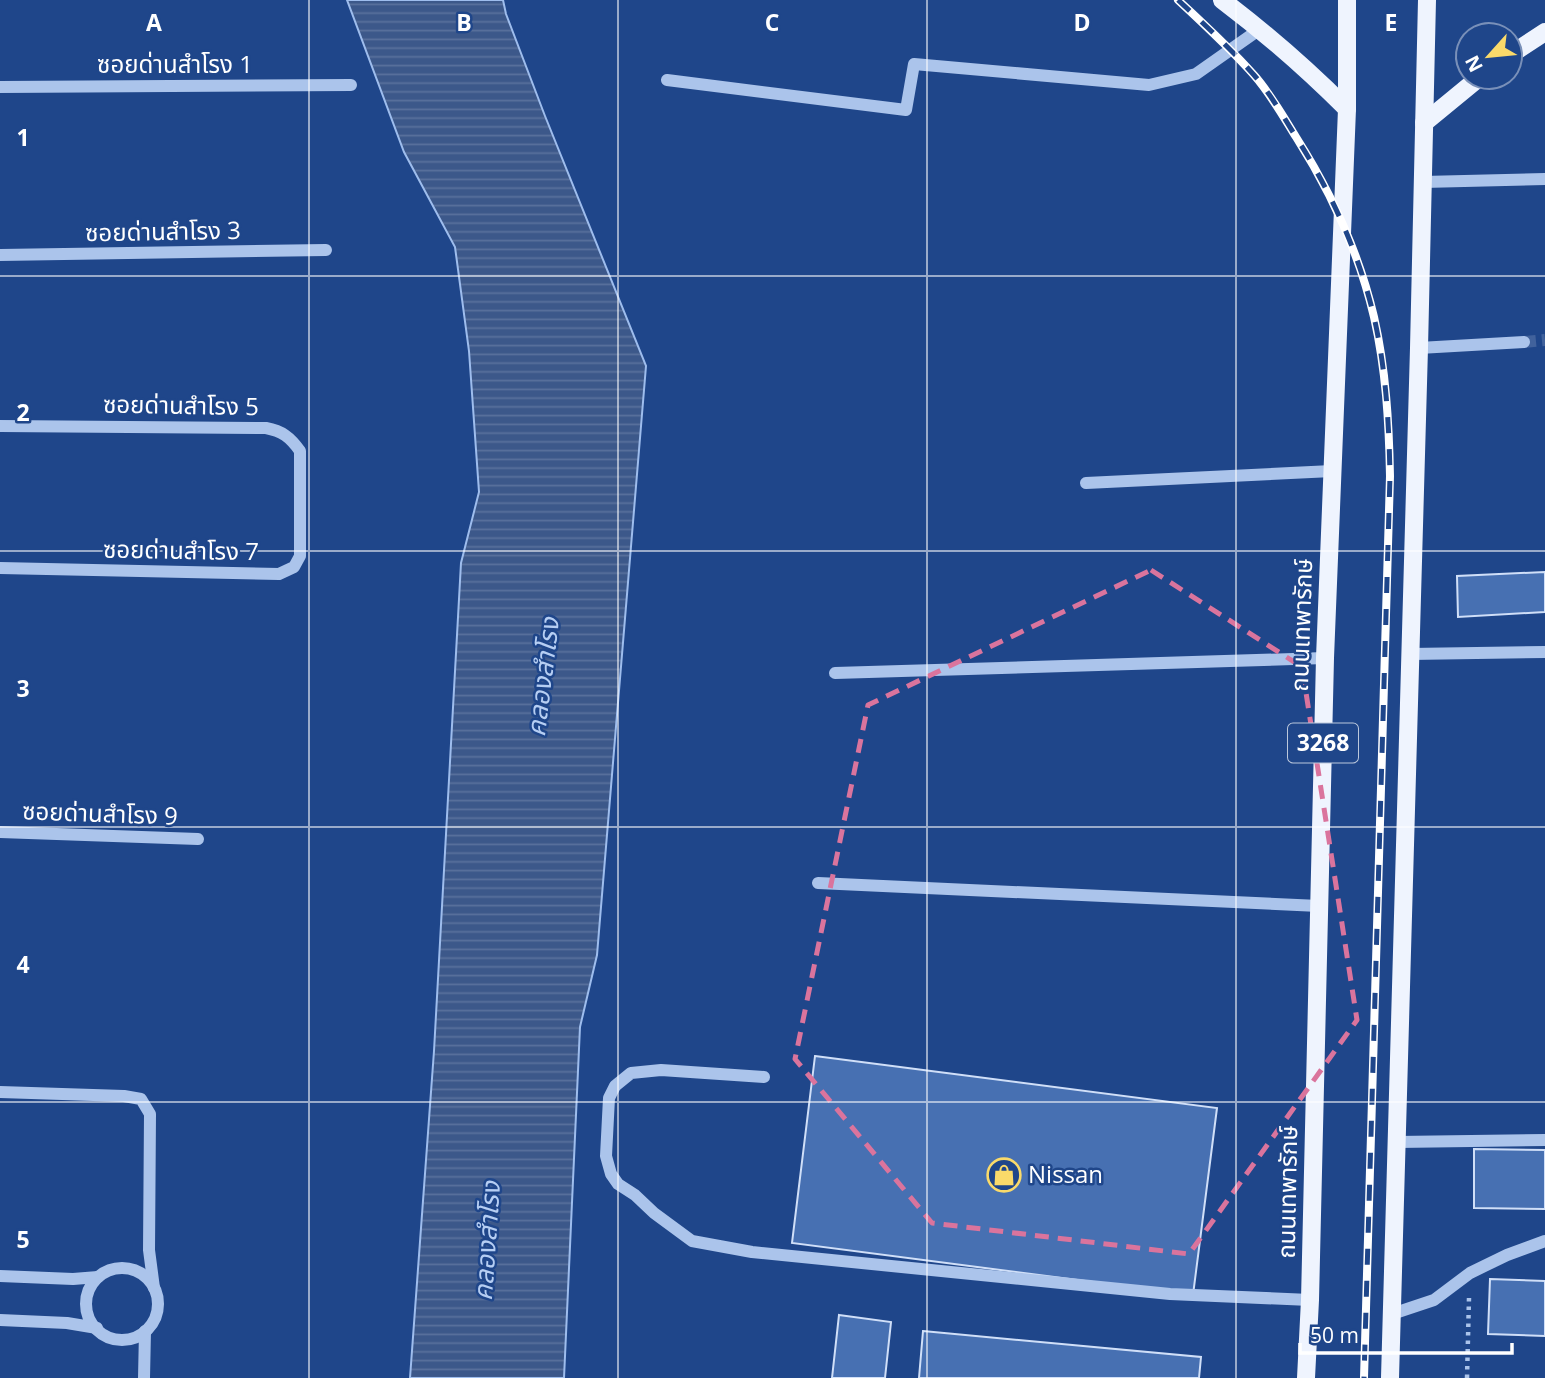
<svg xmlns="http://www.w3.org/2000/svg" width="1545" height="1378" viewBox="0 0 1545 1378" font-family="'Open Sans','Noto Sans Thai',sans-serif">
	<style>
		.water { fill: url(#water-rules); stroke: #9ebded; stroke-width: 2 }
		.building { fill: #4770b2; stroke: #d0dff8; stroke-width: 2 }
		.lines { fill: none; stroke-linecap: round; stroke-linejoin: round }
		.minor-tunnel { stroke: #41629c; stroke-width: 12; stroke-dasharray: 12 6; stroke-linecap: butt }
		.path { stroke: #abc4eb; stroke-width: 4.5; stroke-dasharray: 3.5 5; stroke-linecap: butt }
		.minor { stroke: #abc4eb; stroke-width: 12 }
		.major { stroke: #eff4fe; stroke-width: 18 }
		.rail-casing { stroke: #fff; stroke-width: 8 }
		.rail { stroke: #1f468a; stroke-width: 5; stroke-dasharray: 16; stroke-linecap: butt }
		.marked { fill: none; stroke: #da749d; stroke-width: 5; stroke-dasharray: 14 9; stroke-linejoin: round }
		.grid { fill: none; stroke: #fff; stroke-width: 2; stroke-opacity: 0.55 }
		.labels { text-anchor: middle; stroke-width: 5; stroke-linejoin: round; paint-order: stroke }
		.shield { fill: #1f468a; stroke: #bcc8dc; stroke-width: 2 }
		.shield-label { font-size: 23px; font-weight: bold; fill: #fff }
		.street-label { font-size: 24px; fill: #fff; stroke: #1f468a }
		.poi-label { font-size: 24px; fill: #fff; stroke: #1f468a; text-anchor: start }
		.water-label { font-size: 26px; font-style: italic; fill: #b6cef3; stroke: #1f468a }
		.grid-label { font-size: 23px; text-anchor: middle; font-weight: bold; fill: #fff; stroke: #1f468a; stroke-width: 5; stroke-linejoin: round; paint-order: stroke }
	</style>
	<defs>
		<pattern id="water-rules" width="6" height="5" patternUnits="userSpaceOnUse" patternTransform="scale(1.75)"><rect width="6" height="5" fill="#3c588a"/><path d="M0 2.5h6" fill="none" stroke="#59719c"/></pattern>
	</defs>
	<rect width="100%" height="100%" fill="#1f468a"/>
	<!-- water -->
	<polygon class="water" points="347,0 503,0 506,14 545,116 646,366 597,955 580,1027 564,1378 410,1378 434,1051 461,563 479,492 469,351 455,247 404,152"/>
	<!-- building -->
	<g class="building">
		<polygon points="1545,572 1545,612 1458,617 1457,576"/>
		<polygon points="815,1056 1217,1108 1193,1295 792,1243"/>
		<polygon points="1474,1149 1545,1150 1545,1209 1474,1208"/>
		<polygon points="1490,1279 1545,1281 1545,1336 1488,1334"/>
		<polygon points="839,1315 891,1322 885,1378 832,1378"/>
		<polygon points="923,1331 1201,1357 1199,1378 919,1378"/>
	</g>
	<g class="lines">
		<!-- minor-tunnel -->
		<polyline class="minor-tunnel" points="1524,342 1545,340"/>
		<!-- path -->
		<polyline class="path" points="1467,1378 1469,1298"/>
		<!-- minor -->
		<g class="minor">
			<polyline points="667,80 906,110 914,64 1149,85 1196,74 1260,29"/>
			<polyline points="0,87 351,85"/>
			<polyline points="1423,182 1545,179"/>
			<polyline points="0,255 326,250"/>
			<polyline points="1419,348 1524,342"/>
			<path d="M0,426L266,428C282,431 290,437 300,451V556L294,567L279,574L0,568"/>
			<polyline points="1086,483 1332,471"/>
			<polyline points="1410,654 1545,652"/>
			<polyline points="835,673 1325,658"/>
			<polyline points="0,832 198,839"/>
			<polyline points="818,883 1319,906"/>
			<polyline points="764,1077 661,1070 631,1073 615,1086 609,1098 606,1156 611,1174 618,1184 635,1195 654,1213 692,1241 752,1252 1170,1294 1310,1300"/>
			<polyline points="0,1092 124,1096 141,1099 150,1114 149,1250 154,1288"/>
			<polyline points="1397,1142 1545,1140"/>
			<circle cx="122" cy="1304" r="36"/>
			<polyline points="0,1276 73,1279 98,1277"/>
			<polyline points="1392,1314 1434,1300 1470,1273 1507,1255 1545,1241"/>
			<polyline points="0,1320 67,1323 97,1328"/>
			<polyline points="144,1378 145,1331"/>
		</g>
		<!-- major -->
		<g class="major">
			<path d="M1222,0C1267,34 1307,69 1347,109"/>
			<polyline points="1510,55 1545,32"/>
			<polyline points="1424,123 1480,77"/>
			<polyline points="1306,1378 1310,1300 1325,658 1347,109 1347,0"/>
			<polyline points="1390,1378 1419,348 1427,0"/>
		</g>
		<defs>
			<path id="rail" d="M1178,0C1204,24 1230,48 1254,75C1270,93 1283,116 1296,137C1331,192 1359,253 1374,317C1386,370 1389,423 1390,476L1364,1378"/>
		</defs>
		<!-- rail casing -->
		<use href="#rail" class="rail-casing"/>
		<!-- rail -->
		<use href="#rail" class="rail"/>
	</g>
	<!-- marked area -->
	<path class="marked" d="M1151,570L1302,667L1357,1020L1189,1254L932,1223L795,1059L868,705Z"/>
	<!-- grid -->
	<path class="grid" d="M309,0V1378M618,0V1378M927,0V1378M1236,0V1378M0,276H1545M0,551H1545M0,827H1545M0,1102H1545"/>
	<!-- icons -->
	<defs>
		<symbol id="shop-ring" viewBox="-11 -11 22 22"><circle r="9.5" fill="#1f468a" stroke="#fada6a" stroke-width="1.5"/><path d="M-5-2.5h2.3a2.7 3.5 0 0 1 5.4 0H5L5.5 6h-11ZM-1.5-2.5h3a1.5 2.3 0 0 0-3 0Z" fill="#fada6a"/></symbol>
	</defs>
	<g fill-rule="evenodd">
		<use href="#shop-ring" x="985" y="1156" width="38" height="38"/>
	</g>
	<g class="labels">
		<!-- shield labels -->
		<rect class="shield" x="1288" y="723.5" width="70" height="39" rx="5"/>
		<g class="shield-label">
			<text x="1323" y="751">3268</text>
		</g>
		<!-- street labels -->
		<g class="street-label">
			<text x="175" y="73">ซอยด่านสำโรง 1</text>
			<text transform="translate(163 232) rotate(-1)" y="8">ซอยด่านสำโรง 3</text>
			<text transform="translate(181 406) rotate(1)" y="8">ซอยด่านสำโรง 5</text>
			<text transform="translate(181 551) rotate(1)" y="8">ซอยด่านสำโรง 7</text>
			<text transform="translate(1302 625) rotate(-88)" y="8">ถนนเทพารักษ์</text>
			<text transform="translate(100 814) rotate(2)" y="8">ซอยด่านสำโรง 9</text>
			<text transform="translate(1288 1192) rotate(-89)" y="8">ถนนเทพารักษ์</text>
		</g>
		<!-- poi labels -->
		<g class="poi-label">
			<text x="1028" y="1183">Nissan</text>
		</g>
		<!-- water labels -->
		<g class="water-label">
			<text transform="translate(543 677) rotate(-83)" y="9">คลองสำโรง</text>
			<text transform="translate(487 1241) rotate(-86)" y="9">คลองสำโรง</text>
		</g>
	</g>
	<g class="grid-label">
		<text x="154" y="31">A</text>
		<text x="464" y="31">B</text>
		<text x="772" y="31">C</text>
		<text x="1082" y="31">D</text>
		<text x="1391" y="31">E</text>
		<text x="23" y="146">1</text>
		<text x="23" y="421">2</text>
		<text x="23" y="697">3</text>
		<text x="23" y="973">4</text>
		<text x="23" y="1248">5</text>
	</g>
	<!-- north arrow -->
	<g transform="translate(1489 56) rotate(243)"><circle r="33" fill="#1f468a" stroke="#7990b9" stroke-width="2"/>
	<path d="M0-5L12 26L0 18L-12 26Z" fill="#fada6a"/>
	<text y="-10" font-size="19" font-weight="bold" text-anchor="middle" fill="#ffffff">N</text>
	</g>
	<!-- scale -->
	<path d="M1300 1343v10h212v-10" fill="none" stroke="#ffffff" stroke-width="3.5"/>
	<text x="1310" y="1343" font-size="21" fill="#ffffff" stroke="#1f468a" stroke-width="5" paint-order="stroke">50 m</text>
</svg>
